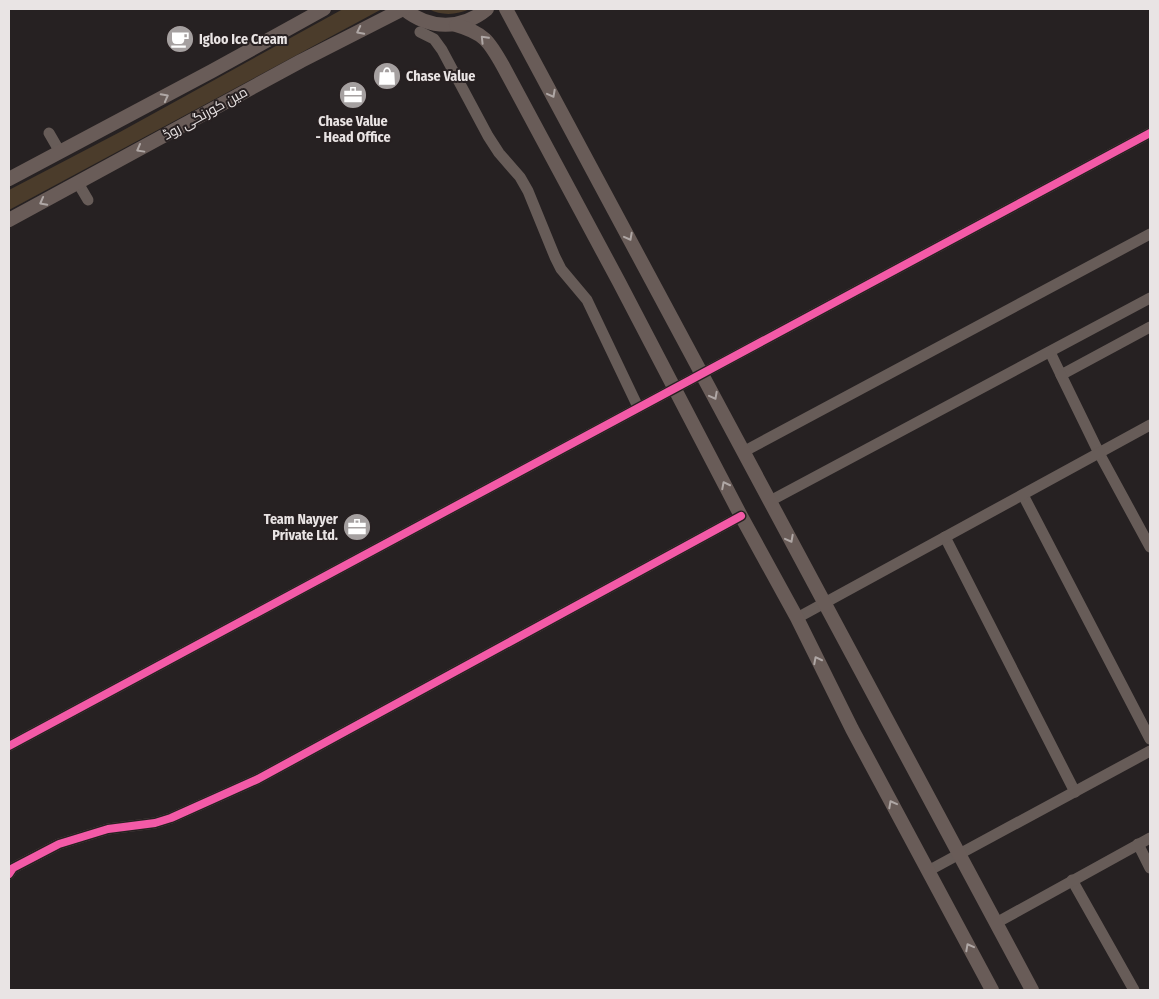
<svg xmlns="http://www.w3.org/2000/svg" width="1159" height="999" viewBox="0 0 1159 999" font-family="'Fira Sans Condensed',Cairo,sans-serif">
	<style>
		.green { fill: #4b3c2b }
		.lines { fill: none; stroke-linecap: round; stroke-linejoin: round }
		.minor { stroke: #675c58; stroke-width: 11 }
		.major { stroke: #695c58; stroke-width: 14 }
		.cycleway-casing { stroke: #272021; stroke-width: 11 }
		.cycleway { stroke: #f35aa7; stroke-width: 8 }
		.oneway { stroke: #afa7a5 }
		.labels { text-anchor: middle; stroke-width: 4; stroke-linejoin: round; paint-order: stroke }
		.poi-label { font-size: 14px; font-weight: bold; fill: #e9e4e4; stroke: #272021; text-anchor: start }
		.street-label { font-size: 14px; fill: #e9e4e4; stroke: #272021 }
	</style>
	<rect width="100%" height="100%" fill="#262122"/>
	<!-- green -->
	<g class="green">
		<polygon points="343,9 382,9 9,210 9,190 120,132"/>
		<path d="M429,9H470C457,15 441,16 429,9Z"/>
	</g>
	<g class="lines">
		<!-- minor -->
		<g class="minor">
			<polyline points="420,32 434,39 442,50 488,136 499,153 520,177 528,191 555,257 561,269 587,300 638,407"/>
			<polyline points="49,133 60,152"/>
			<polyline points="78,183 88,200"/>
			<polyline points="1050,352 1061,375 1150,327"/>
			<polyline points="1061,375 1099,453 1150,547"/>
			<polyline points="743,452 1150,234"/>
			<polyline points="1023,495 1150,739"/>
			<polyline points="770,501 1150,298"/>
			<polyline points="945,537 1075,792"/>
			<polyline points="797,618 1150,425"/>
			<polyline points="9,746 1150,133"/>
			<polyline points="1138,844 1150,868"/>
			<polyline points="928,871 1150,751"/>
			<polyline points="9,874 13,868 59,844 108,829 155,823 171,818 258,779 741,516"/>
			<polyline points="1072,880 1134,990"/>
			<polyline points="996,923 1150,838"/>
		</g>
		<!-- major -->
		<g class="major">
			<path d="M404,9C430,30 461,30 487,9"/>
			<polyline points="506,9 1032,990"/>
			<path d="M456,25C484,33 489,41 503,66L619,282L741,516L797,618L852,729L992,990"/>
			<polyline points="9,179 212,71 324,9"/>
			<polyline points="9,220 301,61 403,9"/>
		</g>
		<defs>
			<g id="cycleway">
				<polyline points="9,746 1150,133"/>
				<polyline points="9,874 13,868 59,844 108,829 155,823 171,818 258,779 741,516"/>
			</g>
		</defs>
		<!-- cycleway casing -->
		<use href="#cycleway" class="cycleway-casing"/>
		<!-- cycleway -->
		<use href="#cycleway" class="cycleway"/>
	</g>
	<!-- one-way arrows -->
	<defs><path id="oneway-chevron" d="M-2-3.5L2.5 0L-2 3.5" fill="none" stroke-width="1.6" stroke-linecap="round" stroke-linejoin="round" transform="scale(1.25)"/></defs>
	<g class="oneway">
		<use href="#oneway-chevron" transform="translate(360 31) rotate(153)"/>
		<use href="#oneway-chevron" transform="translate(484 39) rotate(-134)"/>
		<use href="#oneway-chevron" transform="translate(552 94) rotate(62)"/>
		<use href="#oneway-chevron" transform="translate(165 97) rotate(-28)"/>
		<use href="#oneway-chevron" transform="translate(140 149) rotate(151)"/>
		<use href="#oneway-chevron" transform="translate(43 202) rotate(152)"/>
		<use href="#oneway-chevron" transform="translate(629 237) rotate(62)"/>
		<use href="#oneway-chevron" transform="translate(714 396) rotate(62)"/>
		<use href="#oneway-chevron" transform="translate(725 485) rotate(-117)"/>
		<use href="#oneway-chevron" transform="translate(790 539) rotate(62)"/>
		<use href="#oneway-chevron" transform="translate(817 660) rotate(-117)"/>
		<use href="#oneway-chevron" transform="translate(892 804) rotate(-118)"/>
		<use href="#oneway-chevron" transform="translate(969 947) rotate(-118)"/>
	</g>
	<!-- icons -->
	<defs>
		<symbol id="cafe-disc" viewBox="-11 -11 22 22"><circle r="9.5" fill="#a5a0a0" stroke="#272021"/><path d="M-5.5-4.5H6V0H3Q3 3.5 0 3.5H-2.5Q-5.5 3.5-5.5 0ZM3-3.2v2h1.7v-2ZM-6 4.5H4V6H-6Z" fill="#fff"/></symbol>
		<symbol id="shop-disc" viewBox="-11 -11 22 22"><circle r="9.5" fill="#a5a0a0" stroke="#272021"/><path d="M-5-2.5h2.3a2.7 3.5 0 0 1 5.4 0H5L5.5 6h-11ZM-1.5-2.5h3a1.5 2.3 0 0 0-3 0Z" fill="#fff"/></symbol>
		<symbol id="office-disc" viewBox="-11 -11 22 22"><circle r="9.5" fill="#a5a0a0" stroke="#272021"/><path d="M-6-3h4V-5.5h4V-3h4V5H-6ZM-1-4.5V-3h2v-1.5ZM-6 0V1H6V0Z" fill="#fff"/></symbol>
	</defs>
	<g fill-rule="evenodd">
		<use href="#cafe-disc" x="164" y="23" width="32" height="32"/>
		<use href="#shop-disc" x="371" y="60" width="32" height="32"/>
		<use href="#office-disc" x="337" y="79" width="32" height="32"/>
		<use href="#office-disc" x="341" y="511" width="32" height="32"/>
	</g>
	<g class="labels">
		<!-- poi labels -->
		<g class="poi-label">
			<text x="199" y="44">Igloo Ice Cream</text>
			<text x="406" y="81">Chase Value</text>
			<text x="353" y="126" text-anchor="middle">Chase Value<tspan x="353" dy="16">- Head Office</tspan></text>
			<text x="338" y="524" text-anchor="end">Team Nayyer<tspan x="338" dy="16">Private Ltd.</tspan></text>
		</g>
		<!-- street labels -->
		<g class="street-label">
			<text transform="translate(205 113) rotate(-29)" y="5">مین کورنگی روڈ</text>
		</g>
	</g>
	<!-- border -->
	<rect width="1159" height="999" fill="none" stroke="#e9e4e4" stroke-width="20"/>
</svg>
